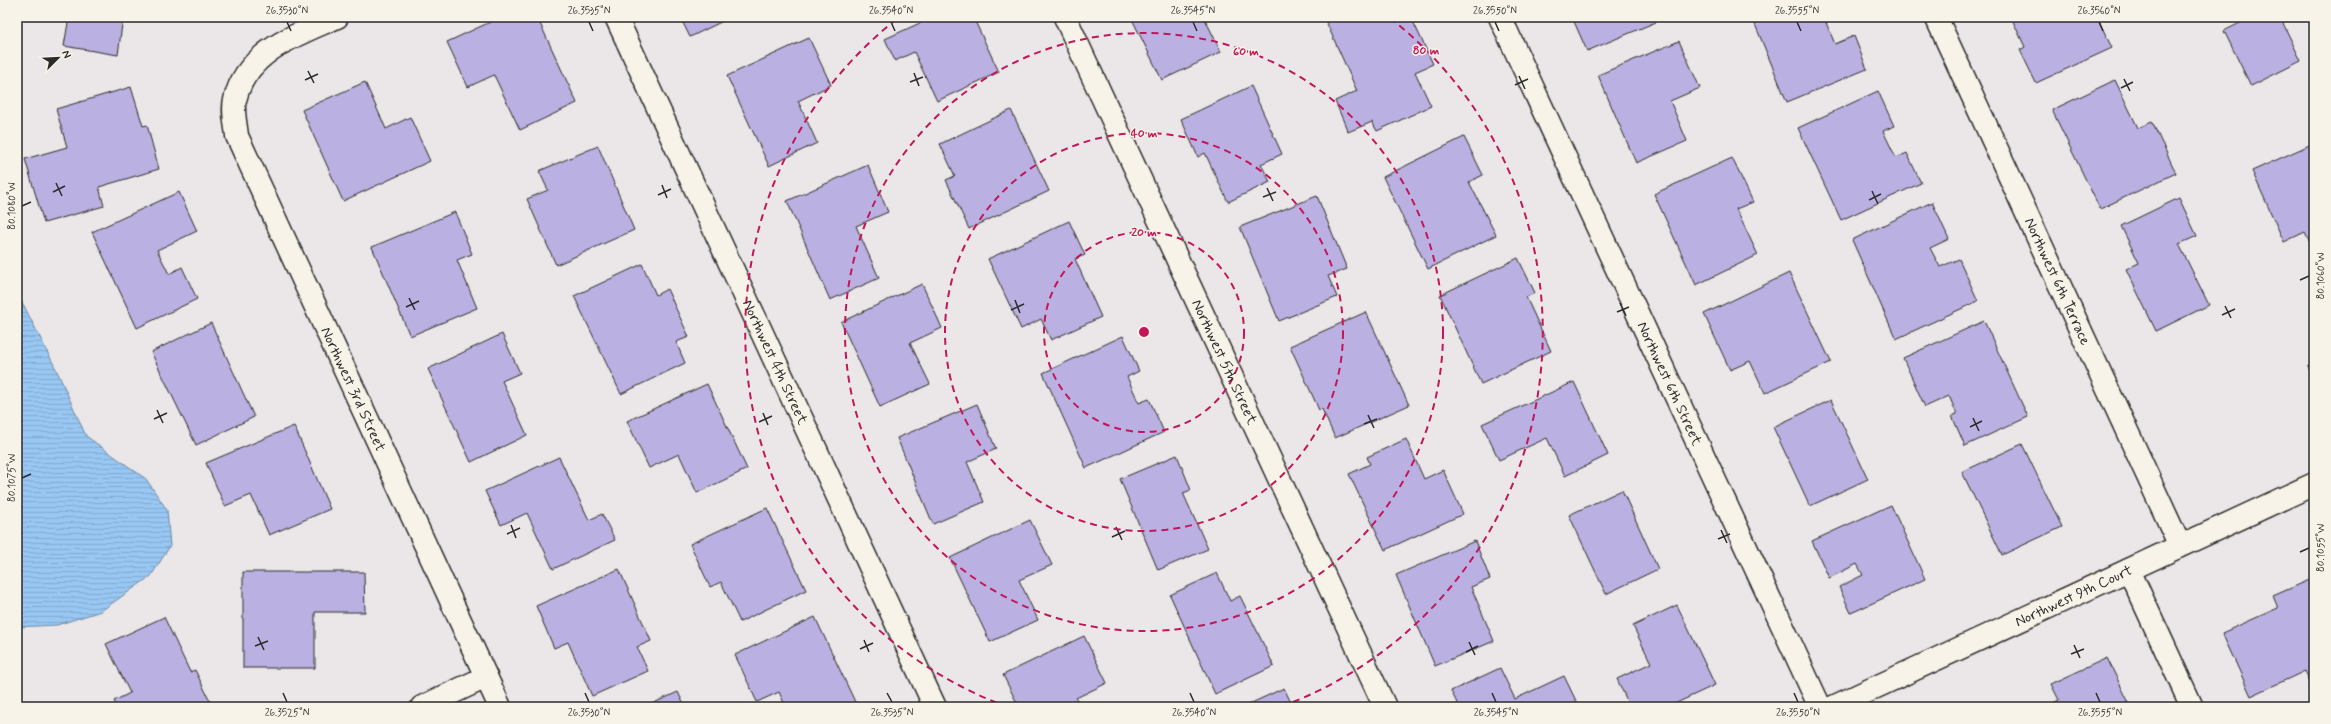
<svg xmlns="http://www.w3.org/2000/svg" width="2331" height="724" viewBox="0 0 2331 724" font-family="Mynerve,sans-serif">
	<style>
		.water { fill: url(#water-rules); stroke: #6c89a3 }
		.building { fill: #bbb0e2; stroke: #2b2b2b }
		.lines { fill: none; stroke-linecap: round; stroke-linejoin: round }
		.minor-casing { stroke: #2b2b2b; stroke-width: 25 }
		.minor { stroke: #f7f3e8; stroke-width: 22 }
		.ticks { fill: none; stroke: #2b2b2b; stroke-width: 1.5 }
		.ring { fill: none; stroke: #c2185b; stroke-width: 2; stroke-dasharray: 7 5 }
		.labels { text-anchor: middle; stroke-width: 3; stroke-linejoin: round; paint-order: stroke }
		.street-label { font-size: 15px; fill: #2b2b2b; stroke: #f7f3e8 }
		.centre { fill: #c2185b; stroke: #f7f3e8; stroke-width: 2 }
		.ring-label { font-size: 12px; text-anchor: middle; font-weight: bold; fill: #c2185b; stroke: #f7f3e8; stroke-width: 3; stroke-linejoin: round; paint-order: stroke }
		.neatline { fill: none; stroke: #2b2b2b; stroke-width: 1.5 }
		.ticks-label { font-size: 10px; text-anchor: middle; fill: #2b2b2b }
	</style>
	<defs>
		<pattern id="water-rules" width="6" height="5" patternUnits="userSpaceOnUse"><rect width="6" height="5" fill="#98c7f3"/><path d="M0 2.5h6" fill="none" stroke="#83abd0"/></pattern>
	</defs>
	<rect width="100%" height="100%" fill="#ebe6e7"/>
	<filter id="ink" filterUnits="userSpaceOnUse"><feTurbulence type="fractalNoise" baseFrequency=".025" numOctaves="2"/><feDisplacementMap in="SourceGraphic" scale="8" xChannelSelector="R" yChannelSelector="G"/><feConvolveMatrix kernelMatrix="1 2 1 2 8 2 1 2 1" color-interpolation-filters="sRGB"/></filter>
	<g filter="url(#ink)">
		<!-- water -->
		<polygon class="water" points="17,292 57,371 86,436 146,479 167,510 170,546 151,576 101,611 57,625 17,627"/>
		<!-- building -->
		<g class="building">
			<polygon points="69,17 123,17 118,55 64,46"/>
			<polygon points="501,17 537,17 577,103 520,130 494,75 468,87 447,42"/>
			<polygon points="680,17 721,17 723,21 690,37"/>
			<polygon points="919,17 973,17 999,72 937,101 914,52 895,61 885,39 922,22"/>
			<polygon points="1131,17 1208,17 1205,19 1221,52 1162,80"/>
			<polygon points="1324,17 1411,17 1433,64 1415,72 1431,106 1377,131 1372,122 1348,132 1335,101 1357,91"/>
			<polygon points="1572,17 1654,17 1656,22 1587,51"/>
			<polygon points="1752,17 1827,17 1824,18 1835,44 1854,36 1867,69 1787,102"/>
			<polygon points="2011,17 2097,17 2112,48 2036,83 2020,50 2025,47"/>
			<polygon points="2252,17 2280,17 2301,61 2251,86 2224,31"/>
			<polygon points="809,38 831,85 798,101 817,143 769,166 727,76"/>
			<polygon points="1679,41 1700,88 1670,101 1687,141 1636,163 1598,75"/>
			<polygon points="2115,80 2138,128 2152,122 2176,173 2100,209 2052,110"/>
			<polygon points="365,82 386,129 410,117 430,161 343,201 302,110"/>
			<polygon points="1251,86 1282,154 1261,164 1270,182 1228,202 1205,153 1198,157 1181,119"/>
			<polygon points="131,87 143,126 147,125 159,169 99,187 104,206 44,223 25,159 67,147 56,109"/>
			<polygon points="1878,91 1894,126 1883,131 1896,158 1907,153 1921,183 1841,220 1798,128"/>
			<polygon points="1011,110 1049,191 969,229 946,180 955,176 940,144"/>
			<polygon points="1464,137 1483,175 1469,182 1496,235 1428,269 1383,177"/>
			<polygon points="2314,143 2314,251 2305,232 2284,242 2252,171"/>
			<polygon points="598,146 634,230 556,265 527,199 548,190 539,171"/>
			<polygon points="1732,158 1753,202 1736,209 1758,255 1696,285 1654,194"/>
			<polygon points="868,165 888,212 856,226 879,278 830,300 787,201"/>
			<polygon points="179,192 197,231 157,250 169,274 182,267 197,299 137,328 92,232"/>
			<polygon points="1317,196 1347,269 1328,276 1337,297 1279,321 1240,227"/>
			<polygon points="2179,198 2197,236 2179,244 2209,305 2156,331 2126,269 2139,263 2121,226"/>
			<polygon points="1932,202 1949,239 1930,248 1940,267 1959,259 1978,301 1896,339 1852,240"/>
			<polygon points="455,212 472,254 457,260 477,308 410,336 372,247"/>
			<polygon points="1069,221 1085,255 1075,259 1101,317 1051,340 1041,319 1021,329 988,259"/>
			<polygon points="1518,258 1535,293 1526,297 1551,351 1481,384 1440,295"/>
			<polygon points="642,264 656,295 667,289 689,337 676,342 685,363 621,394 574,296"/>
			<polygon points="1789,273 1831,362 1765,393 1750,361 1730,370 1704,314"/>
			<polygon points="922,284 942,328 910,343 930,384 880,407 841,322"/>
			<polygon points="1366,312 1409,405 1335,438 1322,409 1319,410 1290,346"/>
			<polygon points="1984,321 2028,417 1965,446 1952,416 1957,414 1949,396 1925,407 1903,358"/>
			<polygon points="211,323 254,417 196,445 151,352"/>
			<polygon points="502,334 520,373 502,381 527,435 471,462 428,369"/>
			<polygon points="1123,336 1139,371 1127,377 1139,403 1149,399 1164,432 1086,468 1043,373"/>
			<polygon points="2314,363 2314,379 2308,366"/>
			<polygon points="1574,382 1608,455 1565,476 1547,438 1499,460 1482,424"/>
			<polygon points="707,384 747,469 697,493 679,454 649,468 627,421"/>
			<polygon points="1831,400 1868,479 1810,506 1773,427"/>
			<polygon points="977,404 996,449 967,462 984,502 933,524 897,438"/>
			<polygon points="294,426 330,509 269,535 251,495 225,506 206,463"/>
			<polygon points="1406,439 1424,479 1443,470 1463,514 1385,550 1349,474 1370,464 1367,457"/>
			<polygon points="2022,444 2062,527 2002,555 1962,472"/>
			<polygon points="1177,455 1191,490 1183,493 1208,549 1158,570 1120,479"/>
			<polygon points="559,457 589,520 602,514 615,540 553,569 527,513 501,525 485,491"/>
			<polygon points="1622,490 1658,569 1606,594 1569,515"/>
			<polygon points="1891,505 1925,579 1851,613 1839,587 1863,575 1857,564 1829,578 1812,541"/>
			<polygon points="767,508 806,590 740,622 721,582 710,587 690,544"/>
			<polygon points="1030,520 1052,565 1019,580 1038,620 990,642 950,558"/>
			<polygon points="1475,541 1490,579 1471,587 1494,641 1435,666 1396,575"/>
			<polygon points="619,569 651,641 637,647 648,671 592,696 568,642 554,648 536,606"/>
			<polygon points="243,572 364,572 365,612 315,612 315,668 243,668"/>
			<polygon points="1217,573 1230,601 1240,596 1274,666 1215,694 1170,595"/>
			<polygon points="2314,578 2314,690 2305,671 2251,696 2222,633 2278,608 2273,596"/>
			<polygon points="1677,605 1715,685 1668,707 1630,707 1617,679 1651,663 1633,626"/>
			<polygon points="164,617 190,672 195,670 213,707 117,707 114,701 130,693 106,644"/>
			<polygon points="815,617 856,704 850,707 786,707 779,692 757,702 735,655"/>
			<polygon points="1084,636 1107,683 1076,698 1081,707 1019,707 1003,675"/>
			<polygon points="2107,658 2131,707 2045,707 2059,700 2051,684"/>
			<polygon points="1500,668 1515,699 1564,676 1579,707 1459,707 1451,691"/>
			<polygon points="1284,688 1293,707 1243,707"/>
			<polygon points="678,692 685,707 645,707"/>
			<polygon points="17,700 38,707 17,707"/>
		</g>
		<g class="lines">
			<defs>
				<g id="minor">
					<path id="s1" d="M337,17C297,35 246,51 235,100C232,110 236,125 237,136L500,707"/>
					<path id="s2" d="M616,17L935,707"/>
					<path id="s3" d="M1065,17L1385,707"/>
					<path id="s4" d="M1500,17L1820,707"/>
					<path id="s5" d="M1936,17L2180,546"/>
					<polyline points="2129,570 2192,707"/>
					<polyline points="422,707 486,677"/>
					<path id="s6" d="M1833,707L2314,484"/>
				</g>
			</defs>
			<!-- minor casing -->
			<use href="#minor" class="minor-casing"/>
			<!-- minor -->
			<use href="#minor" class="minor"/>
		</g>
	</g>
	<!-- ticks -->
	<path class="ticks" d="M287,22L291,31M589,22L593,31M891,22L895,31M1193,22L1197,31M1495,22L1499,31M1797,22L1801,31M2099,22L2103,31M308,71L314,83M914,73L919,86M1519,76L1525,89M2124,79L2130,91M305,80L318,74M910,82L923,77M1515,85L1528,79M2121,88L2133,82M56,183L62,196M662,185L667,198M1267,188L1273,201M1872,191L1878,204M53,192L65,186M658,195L671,189M1263,197L1276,192M1869,200L1881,194M22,206L31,202M2300,280L2309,276M409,298L415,310M1015,300L1020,313M1620,303L1626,316M2225,306L2231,318M406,307L419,301M1011,310L1024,304M1617,312L1629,307M2222,315L2235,309M157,410L163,423M763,413L768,425M1368,415L1374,428M1973,418L1979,431M154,419L167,413M759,422L772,416M1364,424L1377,419M1970,427L1982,421M22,478L31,474M511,525L516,538M1116,527L1122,540M1721,530L1727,543M507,534L520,528M1112,537L1125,531M1718,539L1730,534M2300,552L2309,548M258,637L264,650M864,640L869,652M1469,642L1475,655M2074,645L2080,658M255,646L268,641M860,649L873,643M1466,652L1478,646M2071,654L2084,649M283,693L287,702M585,693L589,702M887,693L892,702M1190,693L1194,702M1492,693L1496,702M1794,693L1798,702M2096,693L2100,702"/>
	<!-- distance rings -->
	<g class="ring">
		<circle cx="1144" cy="332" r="100"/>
		<circle cx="1144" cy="332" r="199"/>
		<circle cx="1144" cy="332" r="299"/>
		<path d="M1008 707A399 399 0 0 1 898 18M1390 18A399 399 0 0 1 1280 707"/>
	</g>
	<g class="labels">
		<!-- street labels -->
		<g class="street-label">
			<text dy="5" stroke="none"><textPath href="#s5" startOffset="291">Northwest 6th Terrace</textPath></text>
			<text dy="5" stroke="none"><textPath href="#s2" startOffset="380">Northwest 4th Street</textPath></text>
			<text dy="5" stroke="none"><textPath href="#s3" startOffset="380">Northwest 5th Street</textPath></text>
			<text dy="5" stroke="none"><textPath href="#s4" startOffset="404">Northwest 6th Street</textPath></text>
			<text dy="5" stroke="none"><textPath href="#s1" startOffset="452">Northwest 3rd Street</textPath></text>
			<text dy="5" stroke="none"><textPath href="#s6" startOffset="265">Northwest 9th Court</textPath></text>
		</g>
	</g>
	<circle cx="1144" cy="332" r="6" class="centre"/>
	<g class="ring-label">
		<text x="1426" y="54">80 m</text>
		<text x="1246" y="55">60 m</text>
		<text x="1144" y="137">40 m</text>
		<text x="1144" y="236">20 m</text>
	</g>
	<!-- margin -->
	<rect width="2331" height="724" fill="none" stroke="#f7f3e8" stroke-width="44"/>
	<!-- north arrow -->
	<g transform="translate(58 58) rotate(66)" stroke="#f7f3e8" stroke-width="3" paint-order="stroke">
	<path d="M0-3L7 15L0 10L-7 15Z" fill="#2b2b2b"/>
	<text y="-6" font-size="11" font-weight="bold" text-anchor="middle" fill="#2b2b2b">N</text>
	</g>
	<rect x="22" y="22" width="2287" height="680" class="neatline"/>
	<g class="ticks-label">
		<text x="287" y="14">26.3530°N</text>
		<text x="589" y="14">26.3535°N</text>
		<text x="891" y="14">26.3540°N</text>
		<text x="1193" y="14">26.3545°N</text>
		<text x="1495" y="14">26.3550°N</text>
		<text x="1797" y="14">26.3555°N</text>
		<text x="2099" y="14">26.3560°N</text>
		<text transform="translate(11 206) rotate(-90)" y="4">80.1080°W</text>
		<text transform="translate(2320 276) rotate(-90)" y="4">80.1060°W</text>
		<text transform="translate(11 478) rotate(-90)" y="4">80.1075°W</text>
		<text transform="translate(2320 548) rotate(-90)" y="4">80.1055°W</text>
		<text x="287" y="716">26.3525°N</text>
		<text x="589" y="716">26.3530°N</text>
		<text x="892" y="716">26.3535°N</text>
		<text x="1194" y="716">26.3540°N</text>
		<text x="1496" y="716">26.3545°N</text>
		<text x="1798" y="716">26.3550°N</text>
		<text x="2100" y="716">26.3555°N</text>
	</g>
</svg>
